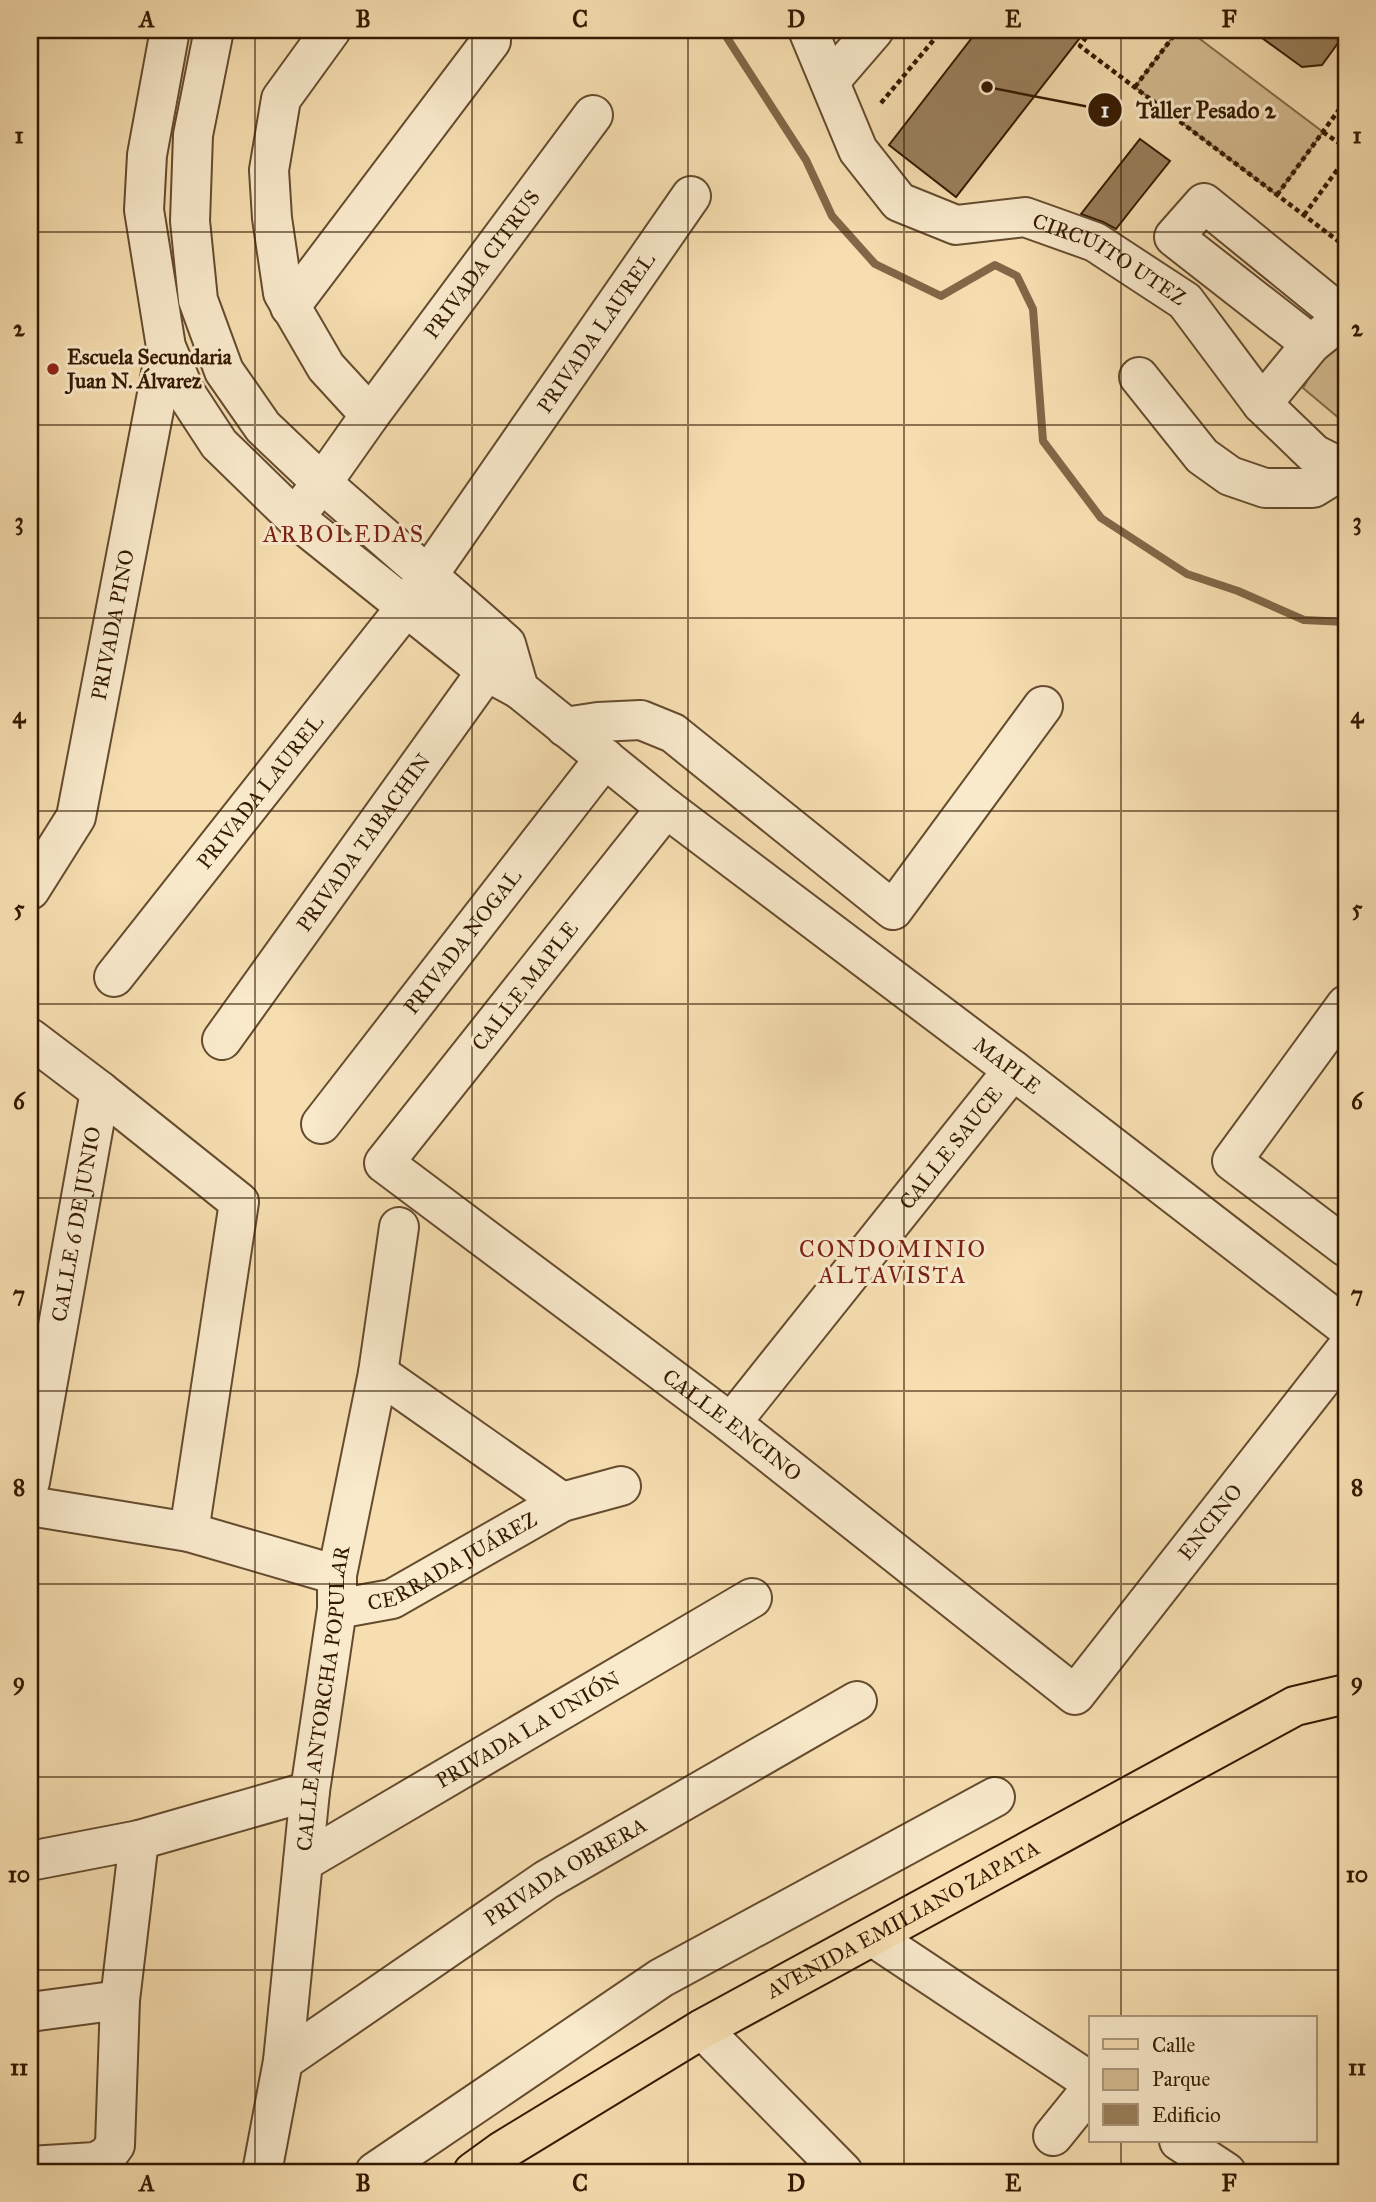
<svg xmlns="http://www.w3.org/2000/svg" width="1376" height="2202" viewBox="0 0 1376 2202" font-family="'IM FELL Great Primer',serif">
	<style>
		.green { fill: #d5bd92; stroke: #856c4a; stroke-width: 2 }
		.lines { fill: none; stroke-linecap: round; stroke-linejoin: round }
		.stream { stroke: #816747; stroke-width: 8 }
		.building { fill: #99805c; stroke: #351a02; stroke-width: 2 }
		.minor-casing { stroke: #654b2e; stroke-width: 42 }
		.major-casing { stroke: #351a02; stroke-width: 42 }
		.path { stroke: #351a02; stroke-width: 4.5; stroke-dasharray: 5 3.5; stroke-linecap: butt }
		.minor { stroke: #f9eacc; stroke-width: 38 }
		.major { stroke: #f6deb0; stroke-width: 38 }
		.grid { fill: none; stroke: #351a02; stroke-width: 2; stroke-opacity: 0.55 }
		.poi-dot { fill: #8f2418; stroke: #f9eacc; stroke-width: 2.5 }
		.labels { text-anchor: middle; stroke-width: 6; stroke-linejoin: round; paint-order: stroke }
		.street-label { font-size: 21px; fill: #351a02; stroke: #f9eacc }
		.poi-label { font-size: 21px; font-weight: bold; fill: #351a02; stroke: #f9eacc; text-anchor: start }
		.neighbourhood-label { font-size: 23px; letter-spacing: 2px; fill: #7a1f14; stroke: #f9eacc }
		.leader { fill: none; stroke: #351a02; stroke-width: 2.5 }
		.callout-dot { fill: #351a02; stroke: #f9eacc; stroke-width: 2.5 }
		.mark-label { font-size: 21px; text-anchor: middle; font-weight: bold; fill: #fff }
		.callout-label { font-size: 23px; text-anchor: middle; font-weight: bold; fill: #351a02; stroke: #f9eacc; stroke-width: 6; stroke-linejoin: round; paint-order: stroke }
		.neatline { fill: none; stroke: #351a02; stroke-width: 2.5 }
		.grid-label { font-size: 23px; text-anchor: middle; font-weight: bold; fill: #351a02 }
	</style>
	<rect width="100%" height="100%" fill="#f6deb0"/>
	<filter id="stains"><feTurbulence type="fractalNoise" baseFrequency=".00286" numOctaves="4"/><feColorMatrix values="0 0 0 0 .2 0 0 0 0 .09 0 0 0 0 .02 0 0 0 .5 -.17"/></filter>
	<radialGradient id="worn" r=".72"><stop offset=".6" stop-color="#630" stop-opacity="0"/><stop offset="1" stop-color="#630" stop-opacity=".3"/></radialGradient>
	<!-- green -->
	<g class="green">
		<polygon points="1178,30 1188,30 1323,132 1277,195 1135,87"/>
		<polygon points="1346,340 1346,424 1303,388 1326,348"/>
	</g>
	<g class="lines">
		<!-- stream -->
		<polyline class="stream" points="722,30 806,160 832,216 875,264 941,296 995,265 1017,276 1033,309 1043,441 1101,518 1187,574 1238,591 1304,620 1346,622"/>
	</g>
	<!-- building -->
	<g class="building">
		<polygon points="978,30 1086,30 956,197 889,145"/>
		<polygon points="1251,30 1346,30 1346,32 1322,65 1302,67"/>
		<polygon points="1140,139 1170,161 1138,201 1116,229 1103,222 1081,214"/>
	</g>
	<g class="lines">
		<defs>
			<g id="minor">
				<path id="s1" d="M170,30L147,155L144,210L166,347L185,392L219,444L294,517L486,671L519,689L666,808L1013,1070L1346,1327"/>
				<polyline points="214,30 193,135 190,221 198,300 224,371 263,427 322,483 506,644 519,689"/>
				<polyline points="331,30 281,99 269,170 272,218 283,293 326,367 370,415"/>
				<path id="s2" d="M808,30L858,150L899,202L956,225L1025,217L1095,242L1185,301L1262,404L1314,454L1346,470"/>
				<polyline points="830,81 874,30"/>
				<polyline points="290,307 491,41"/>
				<polyline points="1311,344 1174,237 1204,203 1344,317"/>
				<polyline points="1139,377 1202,456 1230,476 1265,488 1313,488 1344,469"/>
				<polyline points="1262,404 1311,344 1331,328"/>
				<path id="s3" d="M305,504L322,483L370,415L593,115"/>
				<polyline points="565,727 598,722 641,720 673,733 893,910 1043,706"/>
				<path id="s4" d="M666,808L384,1163L731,1423L1075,1695L1346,1349"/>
				<path id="s5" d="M30,890L76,817L166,347"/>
				<path id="s6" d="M114,977L406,607L691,196"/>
				<polyline points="1346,1005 1232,1161 1346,1247"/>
				<polyline points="30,1038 100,1091 239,1202 189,1532"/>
				<path id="s7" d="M222,1040L501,651"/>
				<path id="s8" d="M321,1124L605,758"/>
				<polyline points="378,1373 562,1502"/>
				<path id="s9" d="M731,1423L1013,1070"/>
				<path id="s10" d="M30,1482L100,1091"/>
				<polyline points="30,1506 189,1532 337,1575"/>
				<path id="s11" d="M337,1609L392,1599L562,1502L621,1486"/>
				<polyline points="30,1861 139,1840 310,1791"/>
				<path id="s12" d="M303,1862L752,1598"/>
				<polyline points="873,1937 1091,2082"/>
				<polyline points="30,2012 120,2000"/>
				<polyline points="702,2029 843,2172"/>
				<path id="s13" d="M283,2061L546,1880L857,1701"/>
				<polyline points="1053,2136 1091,2089"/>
				<polyline points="1179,2141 1226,2172"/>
				<polyline points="30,2166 95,2162 107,2156 115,2145 120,2000 139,1840"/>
				<path id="s14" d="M262,2172L283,2061L310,1791L337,1609V1575L378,1373L399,1227"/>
				<polyline points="375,2172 661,1978 995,1797"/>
			</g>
			<g id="major">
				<path id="s15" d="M473,2172L502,2151L702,2029L1295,1706L1346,1694"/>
			</g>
		</defs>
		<!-- minor casing -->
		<use href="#minor" class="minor-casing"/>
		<!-- major casing -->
		<use href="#major" class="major-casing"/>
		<!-- path -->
		<g class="path">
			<polyline points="1091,30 1080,46 1346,247"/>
			<polyline points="1135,87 1178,30"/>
			<polyline points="881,103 942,30"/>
			<polyline points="1323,132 1346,148"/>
			<polyline points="1277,195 1346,100"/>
			<polyline points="1304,215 1346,158"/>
		</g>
		<!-- minor -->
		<use href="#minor" class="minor"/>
		<!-- major -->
		<use href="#major" class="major"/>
	</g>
	<!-- grid -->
	<path class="grid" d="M255,30V2172M472,30V2172M688,30V2172M904,30V2172M1121,30V2018M30,232H1346M30,425H1346M30,618H1346M30,811H1346M30,1004H1346M30,1198H1346M30,1391H1346M30,1584H1346M30,1777H1346M30,1970H1346M1121,2141V2172"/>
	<!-- markers -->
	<circle class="poi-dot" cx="53" cy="369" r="7"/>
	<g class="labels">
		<!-- street labels -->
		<g class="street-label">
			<text dy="7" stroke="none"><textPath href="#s2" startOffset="422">CIRCUITO UTEZ</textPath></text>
			<text dy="7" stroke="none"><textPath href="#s3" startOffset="298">PRIVADA CITRUS</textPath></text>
			<text dy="7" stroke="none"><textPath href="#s6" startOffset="805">PRIVADA LAUREL</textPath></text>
			<text dy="7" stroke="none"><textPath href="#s5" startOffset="282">PRIVADA PINO</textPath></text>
			<text dy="7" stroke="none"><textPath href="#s6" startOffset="236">PRIVADA LAUREL</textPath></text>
			<text dy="7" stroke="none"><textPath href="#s7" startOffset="243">PRIVADA TABACHIN</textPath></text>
			<text dy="7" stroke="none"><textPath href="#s8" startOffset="231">PRIVADA NOGAL</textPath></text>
			<text transform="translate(525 986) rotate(-52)" y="7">CALLE MAPLE</text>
			<text dy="7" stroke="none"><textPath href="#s1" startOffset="1437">MAPLE</textPath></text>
			<text dy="7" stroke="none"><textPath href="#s9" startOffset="352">CALLE SAUCE</textPath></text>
			<text dy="7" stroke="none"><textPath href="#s10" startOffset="262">CALLE 6 DE JUNIO</textPath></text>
			<text dy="7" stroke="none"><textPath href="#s4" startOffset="889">CALLE ENCINO</textPath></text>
			<text dy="7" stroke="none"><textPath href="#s4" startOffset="1545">ENCINO</textPath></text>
			<text dy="7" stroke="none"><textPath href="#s11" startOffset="126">CERRADA JUÁREZ</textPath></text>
			<text dy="7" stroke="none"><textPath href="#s14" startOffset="478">CALLE ANTORCHA POPULAR</textPath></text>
			<text dy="7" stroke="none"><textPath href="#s12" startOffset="261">PRIVADA LA UNIÓN</textPath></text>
			<text dy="7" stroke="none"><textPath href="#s13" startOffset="340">PRIVADA OBRERA</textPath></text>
			<text dy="7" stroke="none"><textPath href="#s15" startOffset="499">AVENIDA EMILIANO ZAPATA</textPath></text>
		</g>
		<!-- poi labels -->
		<g class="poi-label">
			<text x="67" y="364">Escuela Secundaria<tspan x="67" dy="24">Juan N. Álvarez</tspan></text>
		</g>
		<!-- neighbourhood labels -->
		<g class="neighbourhood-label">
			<text x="344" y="542">ARBOLEDAS</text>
			<text x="893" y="1257">CONDOMINIO<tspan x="893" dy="26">ALTAVISTA</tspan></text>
		</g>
	</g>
	<!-- callouts -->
	<path class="leader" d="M987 87L1105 110"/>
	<g class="callout-dot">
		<circle cx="987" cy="87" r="7"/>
		<circle cx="1105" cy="110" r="18"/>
	</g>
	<g class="mark-label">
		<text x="1105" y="117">1</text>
	</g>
	<g class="callout-label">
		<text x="1206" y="118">Taller Pesado 2</text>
	</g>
	<!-- margin -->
	<rect width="1376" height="2202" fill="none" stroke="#f6deb0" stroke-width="77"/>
	<!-- legend -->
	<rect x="1089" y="2016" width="228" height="126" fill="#f9eacc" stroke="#ab977b" stroke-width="2"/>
	<rect x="1103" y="2039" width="35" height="10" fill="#f6deb0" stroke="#ab977b" stroke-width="2"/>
	<text x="1152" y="2052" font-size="21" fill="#351a02">Calle</text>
	<rect x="1103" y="2069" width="35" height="21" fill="#d5bd92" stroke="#ab977b" stroke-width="2"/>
	<text x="1152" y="2086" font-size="21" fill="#351a02">Parque</text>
	<rect x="1103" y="2104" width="35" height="21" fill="#99805c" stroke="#ab977b" stroke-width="2"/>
	<text x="1152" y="2122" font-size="21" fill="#351a02">Edificio</text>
	<rect x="38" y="38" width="1300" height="2126" class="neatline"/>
	<g class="grid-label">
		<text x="147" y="27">A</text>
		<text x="363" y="27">B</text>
		<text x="580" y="27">C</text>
		<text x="796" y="27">D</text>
		<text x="1013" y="27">E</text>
		<text x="1229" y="27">F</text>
		<text x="19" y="143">1</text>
		<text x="1357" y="143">1</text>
		<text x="19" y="336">2</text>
		<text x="1357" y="336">2</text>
		<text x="19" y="529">3</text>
		<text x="1357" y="529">3</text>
		<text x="19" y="723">4</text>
		<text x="1357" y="723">4</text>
		<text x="19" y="916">5</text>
		<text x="1357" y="916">5</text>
		<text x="19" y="1109">6</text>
		<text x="1357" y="1109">6</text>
		<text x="19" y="1302">7</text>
		<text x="1357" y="1302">7</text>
		<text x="19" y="1495">8</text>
		<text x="1357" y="1495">8</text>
		<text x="19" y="1689">9</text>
		<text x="1357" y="1689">9</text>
		<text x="19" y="1882">10</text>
		<text x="1357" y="1882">10</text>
		<text x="19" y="2075">11</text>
		<text x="1357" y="2075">11</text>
		<text x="147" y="2191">A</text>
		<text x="363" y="2191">B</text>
		<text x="580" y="2191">C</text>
		<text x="796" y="2191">D</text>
		<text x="1013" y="2191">E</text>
		<text x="1229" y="2191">F</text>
	</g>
	<rect width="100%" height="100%" filter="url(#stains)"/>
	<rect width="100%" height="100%" fill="url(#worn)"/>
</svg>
